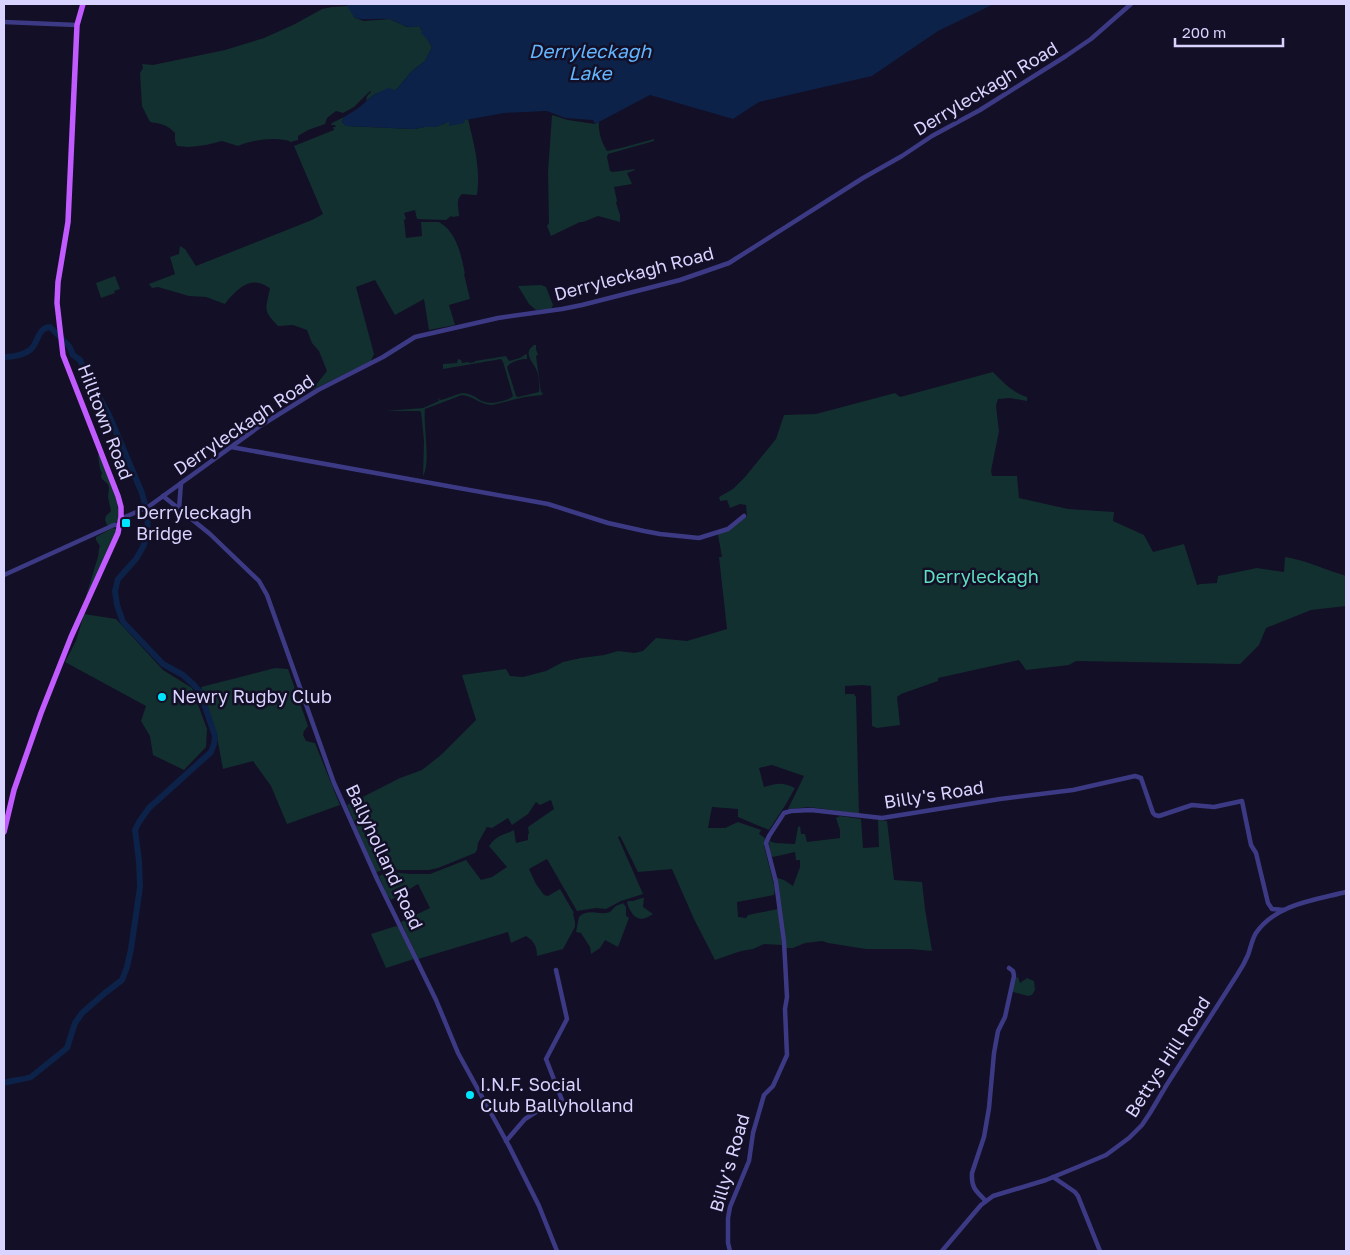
<svg xmlns="http://www.w3.org/2000/svg" width="1350" height="1255" viewBox="0 0 1350 1255" font-family="'Golos Text',sans-serif">
	<style>
		.green { fill: #12302f }
		.water { fill: #0c2248 }
		.lines { fill: none; stroke-linecap: round; stroke-linejoin: round }
		.river { stroke: #0c2248; stroke-width: 6 }
		.minor { stroke: #3d3a85; stroke-width: 4.5 }
		.major { stroke: #c25bff; stroke-width: 5.5 }
		.poi-dot { fill: #00e5ff; stroke: #130f26; stroke-width: 2 }
		.labels { text-anchor: middle; stroke-width: 5; stroke-linejoin: round; paint-order: stroke }
		.street-label { font-size: 18px; fill: #d9d4ff; stroke: #130f26 }
		.poi-label { font-size: 18px; fill: #d9d4ff; stroke: #130f26; text-anchor: start }
		.park-label { font-size: 18px; fill: #5fe0c0; stroke: #130f26 }
		.water-label { font-size: 19px; font-style: italic; fill: #62b6ff; stroke: #130f26 }
	</style>
	<rect width="100%" height="100%" fill="#130f26"/>
	<!-- green -->
	<g class="green">
		<path d="M348,6L355,18L364,21L390,19L407,27L419,26L428,40L432,47L425,61L412,71L396,90L375,94L366,101L367,96L371,92L370,91L354,107L343,113L336,111L327,118L325,124L308,130L298,136V140L291,142C279,136 250,140 238,146L222,141L206,145L189,147L177,146L175,141V133C166,124 162,124 150,122L142,106L140,73L143,68L142,64L153,65L225,50L264,38L295,24L322,9L332,7Z"/>
		<path d="M552,115L568,120L595,124L599,122C598,132 602,143 607,151L621,148L654,139V141L608,154L607,157L610,171L613,172L635,169V170L627,173L632,184L614,187L617,201L616,203L620,215V222L598,216L583,222H580L551,236L547,226L549,223L548,172Z"/>
		<path d="M344,117L342,122L346,126L414,129L425,127H435L444,124L449,121L450,125C457,125 462,120 468,119C474,144 481,169 477,195H474L462,194C455,200 459,208 459,216L453,217L451,216L446,220L417,219L415,210L404,213L406,219L404,220L406,238L422,236L421,222H439C457,232 461,255 465,274H464L470,299L449,305L455,325L429,330L424,299L395,315L375,280L356,287L374,354L371,361L312,390L327,371L319,351L312,343L307,330L293,325L278,326C262,310 266,309 270,288C266,286 262,283 258,283C245,280 232,295 225,304L206,297L189,296L158,287L152,288L149,284L175,274L170,257L179,254L180,246L185,249L196,266L312,220L323,214L294,146L334,130L333,127H336L335,125H331L332,123Z"/>
		<polygon points="115,276 120,289 114,291 115,293 101,298 96,283"/>
		<polygon points="541,285 546,287 553,305 551,309 536,310 529,304 518,286"/>
		<path d="M534,345H536V349L538,355L536,356L541,392L543,393L542,395L525,397L492,405C481,405 473,396 462,395L425,409C423,426 431,463 423,476L424,441L421,412L420,411H386L423,408L439,401L438,397L440,400C448,399 457,393 464,393C479,395 479,406 498,402C504,401 509,400 513,396L503,362L501,359L443,369V364L457,363L458,359L461,360L462,363L468,362L470,363L475,362V361L506,356L509,361L520,358L526,354L527,355V359C521,359 511,361 507,367L516,396L518,397L539,392C540,386 539,377 537,371C533,361 522,354 534,345Z"/>
		<path d="M993,372C1004,383 1012,392 1027,397V401L1010,398L998,399L996,406L999,431L991,471L992,476H1017L1019,498L1068,509L1114,512L1113,521L1144,535L1153,552L1184,544L1197,585L1201,584L1217,583L1218,576L1257,568L1284,572L1285,557C1306,560 1326,570 1346,576V606L1311,610L1266,628L1259,645L1240,664L1076,661L1069,665L1026,670L1019,660L938,678V681L901,694L897,697L900,725L877,728L872,726L871,686L863,685L845,686V695L846,694H854L856,697L859,814L810,807L788,809L804,776L772,765L759,768L764,787C777,783 782,782 795,788L786,804L769,830L738,817V809L712,807L708,828H725L738,822L761,830L759,834L765,838L764,846L775,889L774,895L737,902L738,917L746,918L748,915L778,909L782,945L764,944L753,949L741,951L715,960L694,919L672,869L638,872L620,836L618,837L643,894L621,901L606,909L596,908L577,911L547,859L529,869L536,884L544,895L548,896L560,889L574,913L573,914L575,922V927L563,949L537,956C537,946 534,941 526,936L511,943L508,932L418,959L401,922L430,908L418,884L391,900L387,895L379,876L388,872L411,874H430L466,860L481,880L492,877L507,867L489,846C497,834 505,835 514,830L516,843L528,840V834H529L528,827L554,809L551,800L540,805L536,802L528,814L512,825L508,818L492,828L487,827L478,843L477,850L475,853L438,868L429,870H401L389,869L376,872L347,805L400,778L422,770L441,755L476,720L462,675L506,669L510,676L523,677L546,671L563,662L581,658L604,655L618,651L634,653L643,651L656,638L687,641L727,629L719,557H722L718,535V533L732,528L747,516L746,505L740,504L730,508L727,500L720,501L719,497L733,489L745,477L776,439L784,415L816,414L895,393L900,397Z"/>
		<path d="M99,454C107,474 121,500 118,521L108,527L105,520L106,516L111,511L108,497L109,488L108,484L102,479L101,476L102,473L100,469L98,456Z"/>
		<path d="M113,528L116,529V532L87,597L86,596C90,583 94,570 98,557C99,553 98,550 100,546L96,540V537Z"/>
		<polygon points="84,614 116,619 163,670 192,688 207,729 206,747 184,770 153,755 150,736 141,721 146,706 65,662 76,641"/>
		<polygon points="275,668 288,669 308,726 304,731 303,735 306,741 315,743 340,805 287,824 271,786 253,761 223,769 217,737 201,687"/>
		<polygon points="840,816 861,819 863,848 879,847 878,820 887,821 894,880 922,882 925,909 932,951 911,949 866,949 828,943 822,941 805,943 793,948 785,948 775,877 784,880 793,886 800,867 800,860 796,860 795,852 773,857 770,854 769,841 775,843 795,844 798,827 800,826 801,834 805,834 807,842 840,838 840,830 836,818"/>
		<path d="M642,898H644L643,907L653,914C639,924 632,917 627,903L628,901H633Z"/>
		<path d="M623,903L626,907V916L629,918L618,947L605,940L600,948L591,954L590,947L581,933L576,932L579,917C587,909 596,914 606,913C611,913 612,909 616,906C617,905 622,904 623,903Z"/>
		<polygon points="396,926 399,928 414,959 386,968 371,934"/>
		<polygon points="1018,977 1020,983 1027,978 1034,981 1035,990 1032,995 1028,996 1013,992 1012,991 1015,978"/>
	</g>
	<!-- water -->
	<path class="water" d="M346,4H994L938,31L872,76L759,102L733,119L650,95L595,124L593,120L565,118L547,111L504,113L465,120L464,123L449,126V121L444,124L435,127H425L414,129L346,126L342,122L344,117L357,109L375,94L388,88L396,90L412,71L425,61L432,47L428,40L421,33L422,30L419,26C404,30 400,21 388,19C377,18 367,21 355,18Z"/>
	<g class="lines">
		<!-- river -->
		<path class="river" d="M4,357C12,357 26,355 32,348C38,341 39,327 50,327L69,346L73,355L80,360L90,381L109,415L142,493L147,512L148,533L143,547L136,559L118,579L115,591L117,605L123,622L163,664L183,675L193,684L200,692L215,736L214,744L211,752L149,808L139,822L135,830L139,861L140,887L131,949L127,967L122,980L105,993L82,1013L75,1023L67,1048L31,1077C22,1080 13,1080 4,1083"/>
		<!-- minor -->
		<g class="minor">
			<polyline points="4,22 77,25"/>
			<polyline points="231,447 548,504 608,523 644,531 660,534 699,538 728,529 744,516"/>
			<polyline points="163,496 210,534 259,581 267,595 334,783 377,879 436,1000 458,1053 509,1146 539,1206 557,1251"/>
			<polyline points="179,509 181,483"/>
			<polyline points="121,517 125,517 148,507 260,426 318,390 383,357 415,337 498,318 562,309 582,305 680,280 729,263 863,178 902,156 932,136 980,110 1066,56 1091,39 1131,4"/>
			<polyline points="4,575 114,525 120,525"/>
			<polyline points="506,1141 525,1119 539,1110 562,1100 546,1059 567,1019 556,970"/>
			<polyline points="1053,1177 1075,1192 1078,1196 1100,1251"/>
			<path d="M986,1201C976,1191 971,1188 972,1173L984,1137L989,1108L994,1053L998,1031L1005,1017L1014,976L1013,971L1009,968"/>
			<polyline points="730,1251 728,1243 728,1218 730,1207 749,1161 753,1133 764,1095 773,1086 787,1055 785,1009 787,997 784,942 776,882 766,843 769,836 784,813 791,811 811,810 882,818 1000,799 1073,790 1135,776 1141,778 1153,813 1155,815 1159,816 1192,805 1214,807 1242,801 1251,845 1256,853 1268,903 1272,909 1284,910"/>
			<path d="M942,1251L981,1205L993,1196L1046,1180L1080,1166L1106,1155L1129,1138L1142,1125L1150,1113L1166,1086L1237,975C1241,969 1245,962 1248,955C1251,947 1252,939 1256,933C1276,904 1315,900 1346,892"/>
		</g>
		<!-- major -->
		<polyline class="major" points="4,832 14,790 41,713 71,637 118,533 121,517 121,507 118,496 63,355 57,303 58,282 68,222 77,25 83,4"/>
	</g>
	<!-- markers -->
	<g class="poi-dot">
		<rect x="121" y="518" width="10" height="10" rx="2.5"/>
		<circle cx="162" cy="697" r="5"/>
		<circle cx="470" cy="1095" r="5"/>
	</g>
	<g class="labels">
		<!-- street labels -->
		<g class="street-label">
			<text transform="translate(986 89) rotate(-31)" y="6">Derryleckagh Road</text>
			<text transform="translate(634 274) rotate(-15)" y="6">Derryleckagh Road</text>
			<text transform="translate(105 422) rotate(69)" y="6">Hilltown Road</text>
			<text transform="translate(244 425) rotate(-34)" y="6">Derryleckagh Road</text>
			<text transform="translate(934 795) rotate(-9)" y="6">Billy's Road</text>
			<text transform="translate(384 857) rotate(65)" y="6">Ballyholland Road</text>
			<text transform="translate(1168 1057) rotate(-57)" y="6">Bettys Hill Road</text>
			<text transform="translate(730 1163) rotate(-74)" y="6">Billy's Road</text>
		</g>
		<!-- poi labels -->
		<g class="poi-label">
			<text x="136" y="519">Derryleckagh<tspan x="136" dy="21">Bridge</tspan></text>
			<text x="172" y="703">Newry Rugby Club</text>
			<text x="480" y="1091">I.N.F. Social<tspan x="480" dy="21">Club Ballyholland</tspan></text>
		</g>
		<!-- park labels -->
		<g class="park-label">
			<text x="981" y="583">Derryleckagh</text>
		</g>
		<!-- water labels -->
		<g class="water-label">
			<text x="590" y="58">Derryleckagh<tspan x="590" dy="22">Lake</tspan></text>
		</g>
	</g>
	<!-- border -->
	<rect width="1350" height="1255" fill="none" stroke="#d9d4ff" stroke-width="10"/>
	<!-- scale -->
	<path d="M1175 38v8h108v-8" fill="none" stroke="#d9d4ff" stroke-width="2.5"/>
	<text x="1182" y="38" font-size="15" fill="#d9d4ff" stroke="#130f26" stroke-width="4" paint-order="stroke">200 m</text>
</svg>
